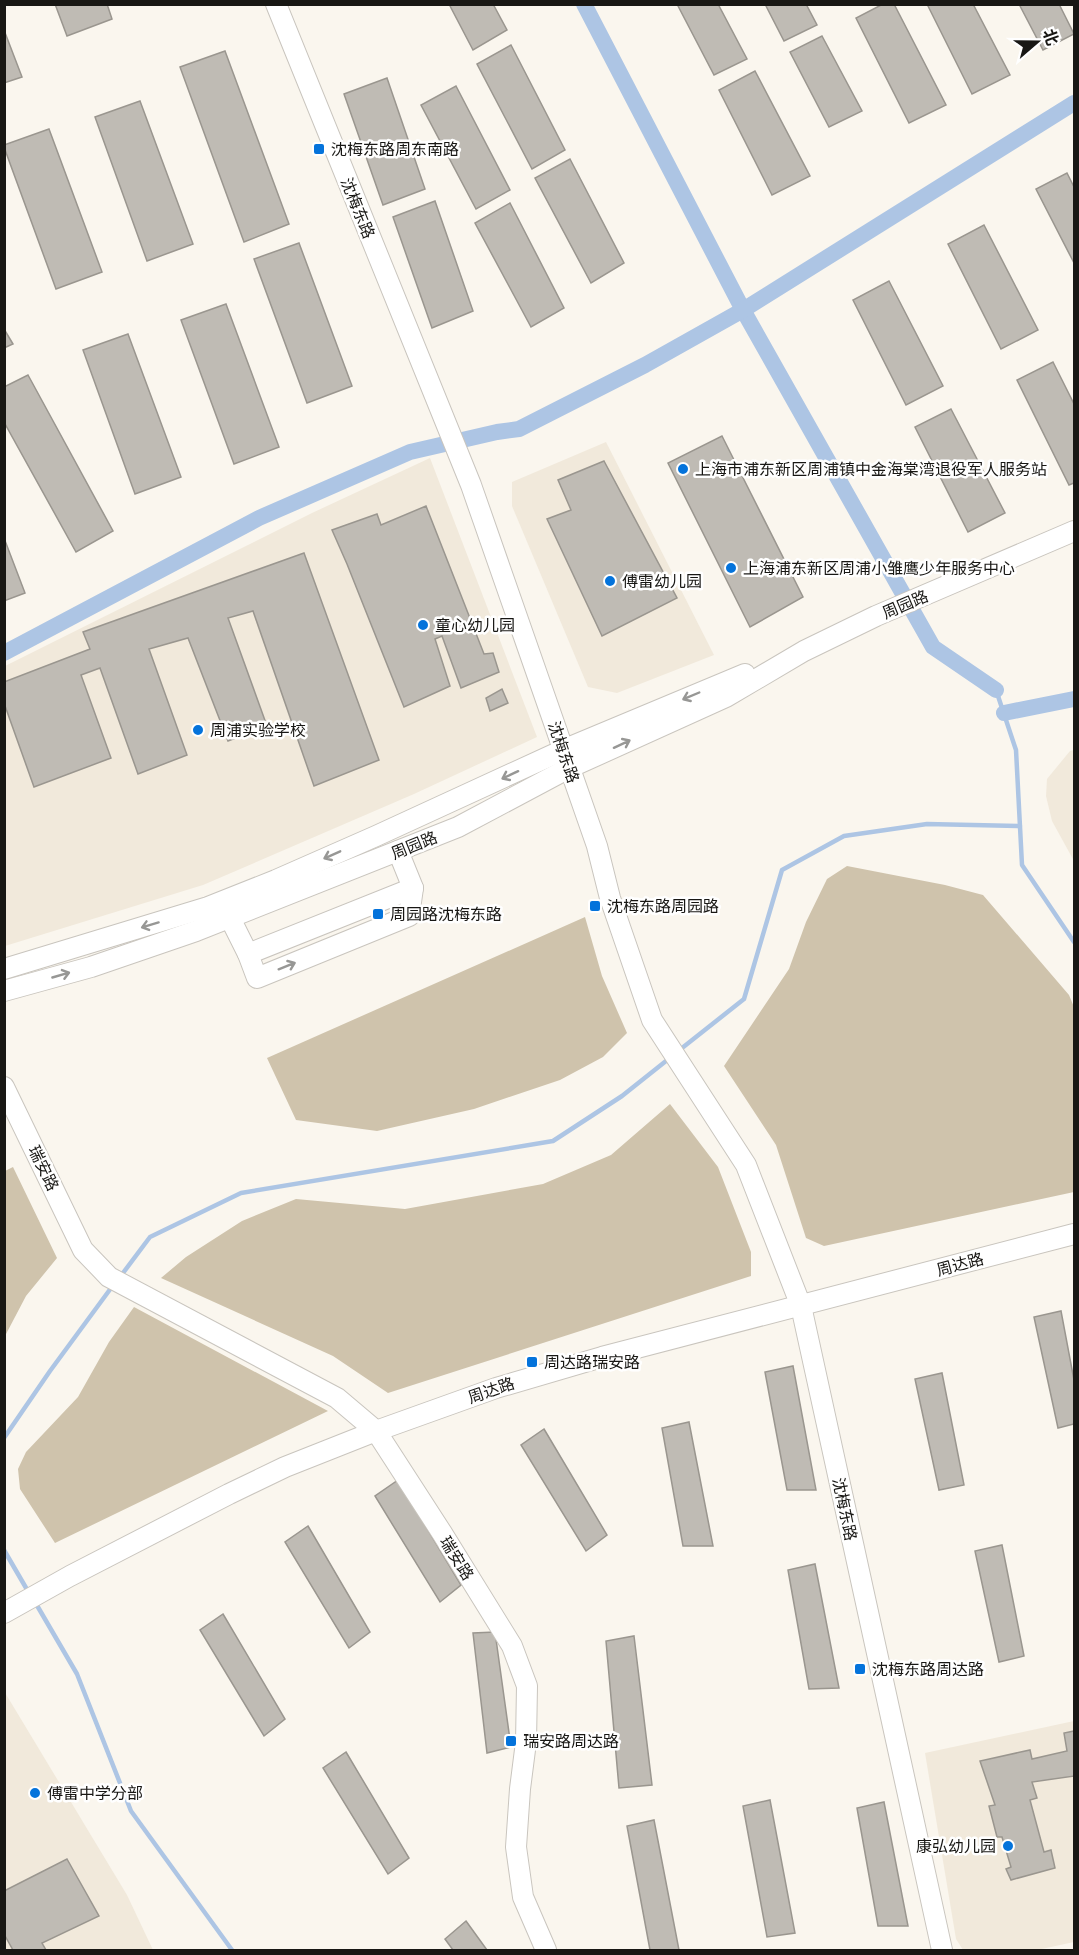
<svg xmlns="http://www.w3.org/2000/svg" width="1079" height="1955" viewBox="0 0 1079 1955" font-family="Poppins,'Noto Sans SC',sans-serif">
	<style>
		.built { fill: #f1e9db }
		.green { fill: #cfc3ac }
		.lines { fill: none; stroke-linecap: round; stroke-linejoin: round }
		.stream { stroke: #adc5e4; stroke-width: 4.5 }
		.canal { stroke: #adc5e4; stroke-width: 16 }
		.building { fill: #bfbbb4; stroke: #9a968f; stroke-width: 1.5 }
		.minor-casing { stroke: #c9c5be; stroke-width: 22 }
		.minor { stroke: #fff; stroke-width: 20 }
		.oneway { stroke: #979795 }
		.poi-dot { fill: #0473db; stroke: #fff; stroke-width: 2 }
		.labels { text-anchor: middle; stroke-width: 5; stroke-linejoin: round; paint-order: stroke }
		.poi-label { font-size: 16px; fill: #181714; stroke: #fff; text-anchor: start }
		.street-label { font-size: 16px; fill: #181714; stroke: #fff }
	</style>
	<rect width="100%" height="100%" fill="#faf6ee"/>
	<!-- built -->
	<g class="built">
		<polygon points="606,442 714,655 617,693 588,687 512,506 512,482"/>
		<polygon points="430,458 537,737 414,794 203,885 5,946 5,666 312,513"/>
		<polygon points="1074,750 1074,861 1052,821 1046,796 1047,779 1070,751"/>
		<polygon points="4,1691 127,1895 153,1950 5,1950"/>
		<polygon points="1074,1721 1074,1942 1037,1950 963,1950 956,1939 925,1753"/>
	</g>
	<!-- green -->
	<g class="green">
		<polygon points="847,866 945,885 983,895 1069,995 1074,1007 1074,1192 824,1246 806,1238 776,1145 724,1066 789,969 806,922 827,879"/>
		<polygon points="585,917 602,976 627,1033 603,1057 560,1080 474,1109 377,1131 296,1120 267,1058"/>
		<polygon points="670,1104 718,1167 751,1252 751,1276 388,1393 333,1356 161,1278 186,1257 242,1221 296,1199 405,1209 543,1184 611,1155"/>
		<polygon points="13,1167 57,1258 26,1296 5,1336 5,1171"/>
		<polygon points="134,1307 328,1411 55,1543 20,1489 18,1469 26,1452 78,1397 109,1342"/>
	</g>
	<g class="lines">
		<!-- stream -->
		<g class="stream">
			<polyline points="996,690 1016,750 1022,865 1074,942"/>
			<polyline points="677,1052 744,999 782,870 844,836 927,824 1020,826"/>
			<polyline points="120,1277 150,1237 241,1193 553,1141 622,1096 671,1057"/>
			<polyline points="4,1438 50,1371 114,1284"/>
			<polyline points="4,1550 29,1593"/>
			<polyline points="35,1602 77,1674 131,1811 232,1950"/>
		</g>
		<!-- canal -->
		<g class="canal">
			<polyline points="584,4 743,310 933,647 996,690"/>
			<polyline points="4,653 259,518 410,452 497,432 519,429 645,365 743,310 1074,103"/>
			<polyline points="1004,713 1074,699"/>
		</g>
	</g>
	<!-- building -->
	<g class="building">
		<polygon points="55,4 107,4 112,19 67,36"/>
		<polygon points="449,4 493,4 507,30 473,50"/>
		<polygon points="677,4 718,4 747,59 714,75"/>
		<polygon points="765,4 806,4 817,25 784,41"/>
		<polygon points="883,4 894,4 946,105 909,123 856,18"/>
		<polygon points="927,4 973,4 1010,75 972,94"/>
		<polygon points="1019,4 1059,4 1074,34 1043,50"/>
		<polygon points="4,30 22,77 4,83"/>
		<polygon points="822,36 862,111 829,127 790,52"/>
		<polygon points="511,45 565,150 532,169 477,64"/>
		<polygon points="225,51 289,224 244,242 180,67"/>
		<polygon points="755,71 810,176 772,195 719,90"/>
		<polygon points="387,78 425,189 383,205 344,94"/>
		<polygon points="456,86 510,190 476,209 421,105"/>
		<polygon points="140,101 193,244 147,261 95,117"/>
		<polygon points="49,129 102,272 56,289 4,147 4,145"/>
		<polygon points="570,159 624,263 591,283 535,178"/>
		<polygon points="1067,173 1074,187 1074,263 1036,189"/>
		<polygon points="435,201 473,311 432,328 393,217"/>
		<polygon points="510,203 564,308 531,327 475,223"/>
		<polygon points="984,225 1038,330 1001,349 948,244"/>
		<polygon points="299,243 352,386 307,403 254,259"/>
		<polygon points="889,281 943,386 906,405 853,300"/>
		<polygon points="226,304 279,447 234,464 181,320"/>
		<polygon points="4,329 13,344 4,348"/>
		<polygon points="128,334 181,477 135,494 83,350"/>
		<polygon points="1053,362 1074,404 1074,483 1069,485 1017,380"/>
		<polygon points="28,375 113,531 76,552 4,422 4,387"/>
		<polygon points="951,409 1005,513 968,532 915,427"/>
		<polygon points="722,436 803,597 750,627 668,463"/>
		<polygon points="604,461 677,598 602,636 547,519 571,510 558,480"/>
		<polygon points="426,506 484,654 493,653 499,672 461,688 442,636 435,639 450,686 404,707 347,564 332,530 377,514 381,525"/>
		<polygon points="4,538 25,593 4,601"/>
		<polygon points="304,553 379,760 314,786 253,611 228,618 267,726 228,741 188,638 149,649 187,755 138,774 100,668 81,675 111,758 34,787 4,703 4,682 90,649 83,632"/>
		<polygon points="502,689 508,703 490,711 486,698"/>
		<polygon points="1061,1311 1074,1380 1074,1424 1058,1428 1034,1317"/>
		<polygon points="793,1366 816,1490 787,1490 765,1372"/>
		<polygon points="942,1373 964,1485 939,1490 915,1379"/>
		<polygon points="689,1422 713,1546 683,1546 662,1428"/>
		<polygon points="544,1429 607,1535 586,1551 521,1445"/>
		<polygon points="398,1480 461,1585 440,1602 375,1496"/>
		<polygon points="308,1526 370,1632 349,1648 285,1542"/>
		<polygon points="1002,1545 1024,1656 999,1662 975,1551"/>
		<polygon points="815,1564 839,1688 809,1689 788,1570"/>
		<polygon points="223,1614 285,1719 264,1736 200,1630"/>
		<polygon points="495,1632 511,1747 487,1753 473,1633"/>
		<polygon points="634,1636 652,1785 619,1788 606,1641"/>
		<polygon points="1074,1731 1074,1779 1074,1776 1032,1782 1037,1798 1030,1800 1044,1852 1051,1850 1055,1868 1011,1880 1006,1869 1011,1867 1002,1837 997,1837 989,1806 995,1805 980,1761 1030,1750 1032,1759 1067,1751 1064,1733"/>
		<polygon points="346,1752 409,1858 388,1874 323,1768"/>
		<polygon points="770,1800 795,1933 767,1937 743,1806"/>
		<polygon points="884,1802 908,1926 878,1926 857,1808"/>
		<polygon points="654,1820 679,1950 650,1950 627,1826"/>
		<polygon points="67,1859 99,1916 42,1943 46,1950 13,1950 4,1934 4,1891"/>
		<polygon points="466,1921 487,1950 453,1950 445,1939"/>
	</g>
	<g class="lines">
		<defs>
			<g id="minor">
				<polyline points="276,4 471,485 597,846 610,898 652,1020 746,1165 801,1306 942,1950"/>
				<polyline points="230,918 248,954 257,978 409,916 413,888 398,851"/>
				<polyline points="248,954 413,888"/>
				<polyline points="4,969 208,907 276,880 376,836 563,750 745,674"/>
				<polyline points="4,991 91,967 196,931 458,827 569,768 726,697 804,651 876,616 1074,531"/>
				<polyline points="4,1087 83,1250 109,1277 337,1398 376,1431 442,1533 512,1646 527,1686 526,1742 520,1789 516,1847 523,1897 546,1950"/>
				<polyline points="4,1613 70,1576 229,1494 285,1467 376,1431 496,1388 602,1357 1074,1234"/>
			</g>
		</defs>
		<!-- minor casing -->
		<use href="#minor" class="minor-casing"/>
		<!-- minor -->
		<use href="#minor" class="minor"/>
	</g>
	<!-- one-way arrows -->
	<defs><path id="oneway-shaft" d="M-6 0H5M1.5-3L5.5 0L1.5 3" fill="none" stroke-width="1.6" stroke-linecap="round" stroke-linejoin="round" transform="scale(1.5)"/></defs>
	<g class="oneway">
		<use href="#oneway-shaft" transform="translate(691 696) rotate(157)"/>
		<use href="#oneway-shaft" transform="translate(622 744) rotate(-25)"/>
		<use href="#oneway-shaft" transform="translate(510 775) rotate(155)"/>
		<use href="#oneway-shaft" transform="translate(332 855) rotate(156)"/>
		<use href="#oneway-shaft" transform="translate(150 925) rotate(163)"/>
		<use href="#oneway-shaft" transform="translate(287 966) rotate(-22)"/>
		<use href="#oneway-shaft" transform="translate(61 975) rotate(-16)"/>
	</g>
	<!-- markers -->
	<g class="poi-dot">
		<rect x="313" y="143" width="12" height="12" rx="3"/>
		<circle cx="683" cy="469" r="6"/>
		<circle cx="731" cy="568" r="6"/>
		<circle cx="610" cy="581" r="6"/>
		<circle cx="423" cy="625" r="6"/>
		<circle cx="198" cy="730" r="6"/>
		<rect x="589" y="900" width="12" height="12" rx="3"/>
		<rect x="372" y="908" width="12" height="12" rx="3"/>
		<rect x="526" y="1356" width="12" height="12" rx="3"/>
		<rect x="854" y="1663" width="12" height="12" rx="3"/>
		<rect x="505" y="1735" width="12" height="12" rx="3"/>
		<circle cx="35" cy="1793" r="6"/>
		<circle cx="1008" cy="1846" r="6"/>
	</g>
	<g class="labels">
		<!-- poi labels -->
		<g class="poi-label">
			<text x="331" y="155">沈梅东路周东南路</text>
			<text x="695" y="475">上海市浦东新区周浦镇中金海棠湾退役军人服务站</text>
			<text x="743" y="574">上海浦东新区周浦小雏鹰少年服务中心</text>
			<text x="622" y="587">傅雷幼儿园</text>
			<text x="435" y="631">童心幼儿园</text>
			<text x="210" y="736">周浦实验学校</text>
			<text x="607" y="912">沈梅东路周园路</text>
			<text x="390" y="920">周园路沈梅东路</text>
			<text x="544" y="1368">周达路瑞安路</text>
			<text x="872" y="1675">沈梅东路周达路</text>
			<text x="523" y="1747">瑞安路周达路</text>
			<text x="47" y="1799">傅雷中学分部</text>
			<text x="996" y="1852" text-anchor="end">康弘幼儿园</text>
		</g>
		<!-- street labels -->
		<g class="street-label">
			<text transform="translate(358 208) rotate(68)" y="6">沈梅东路</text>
			<text transform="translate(905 604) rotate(-23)" y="6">周园路</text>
			<text transform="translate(564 752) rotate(71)" y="6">沈梅东路</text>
			<text transform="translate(414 845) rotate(-22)" y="6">周园路</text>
			<text transform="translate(44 1168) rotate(64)" y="6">瑞安路</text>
			<text transform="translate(960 1264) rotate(-15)" y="6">周达路</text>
			<text transform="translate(491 1390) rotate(-19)" y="6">周达路</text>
			<text transform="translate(845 1509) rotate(78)" y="6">沈梅东路</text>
			<text transform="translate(457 1558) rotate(58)" y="6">瑞安路</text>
		</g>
	</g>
	<!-- border -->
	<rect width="1079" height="1955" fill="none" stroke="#181714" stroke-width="12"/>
	<!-- north arrow -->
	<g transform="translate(1037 42) rotate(70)" stroke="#ffffff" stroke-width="4.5" paint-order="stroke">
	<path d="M0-4.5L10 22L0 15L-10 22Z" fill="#181714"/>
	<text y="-9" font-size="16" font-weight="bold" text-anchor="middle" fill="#181714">北</text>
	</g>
</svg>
